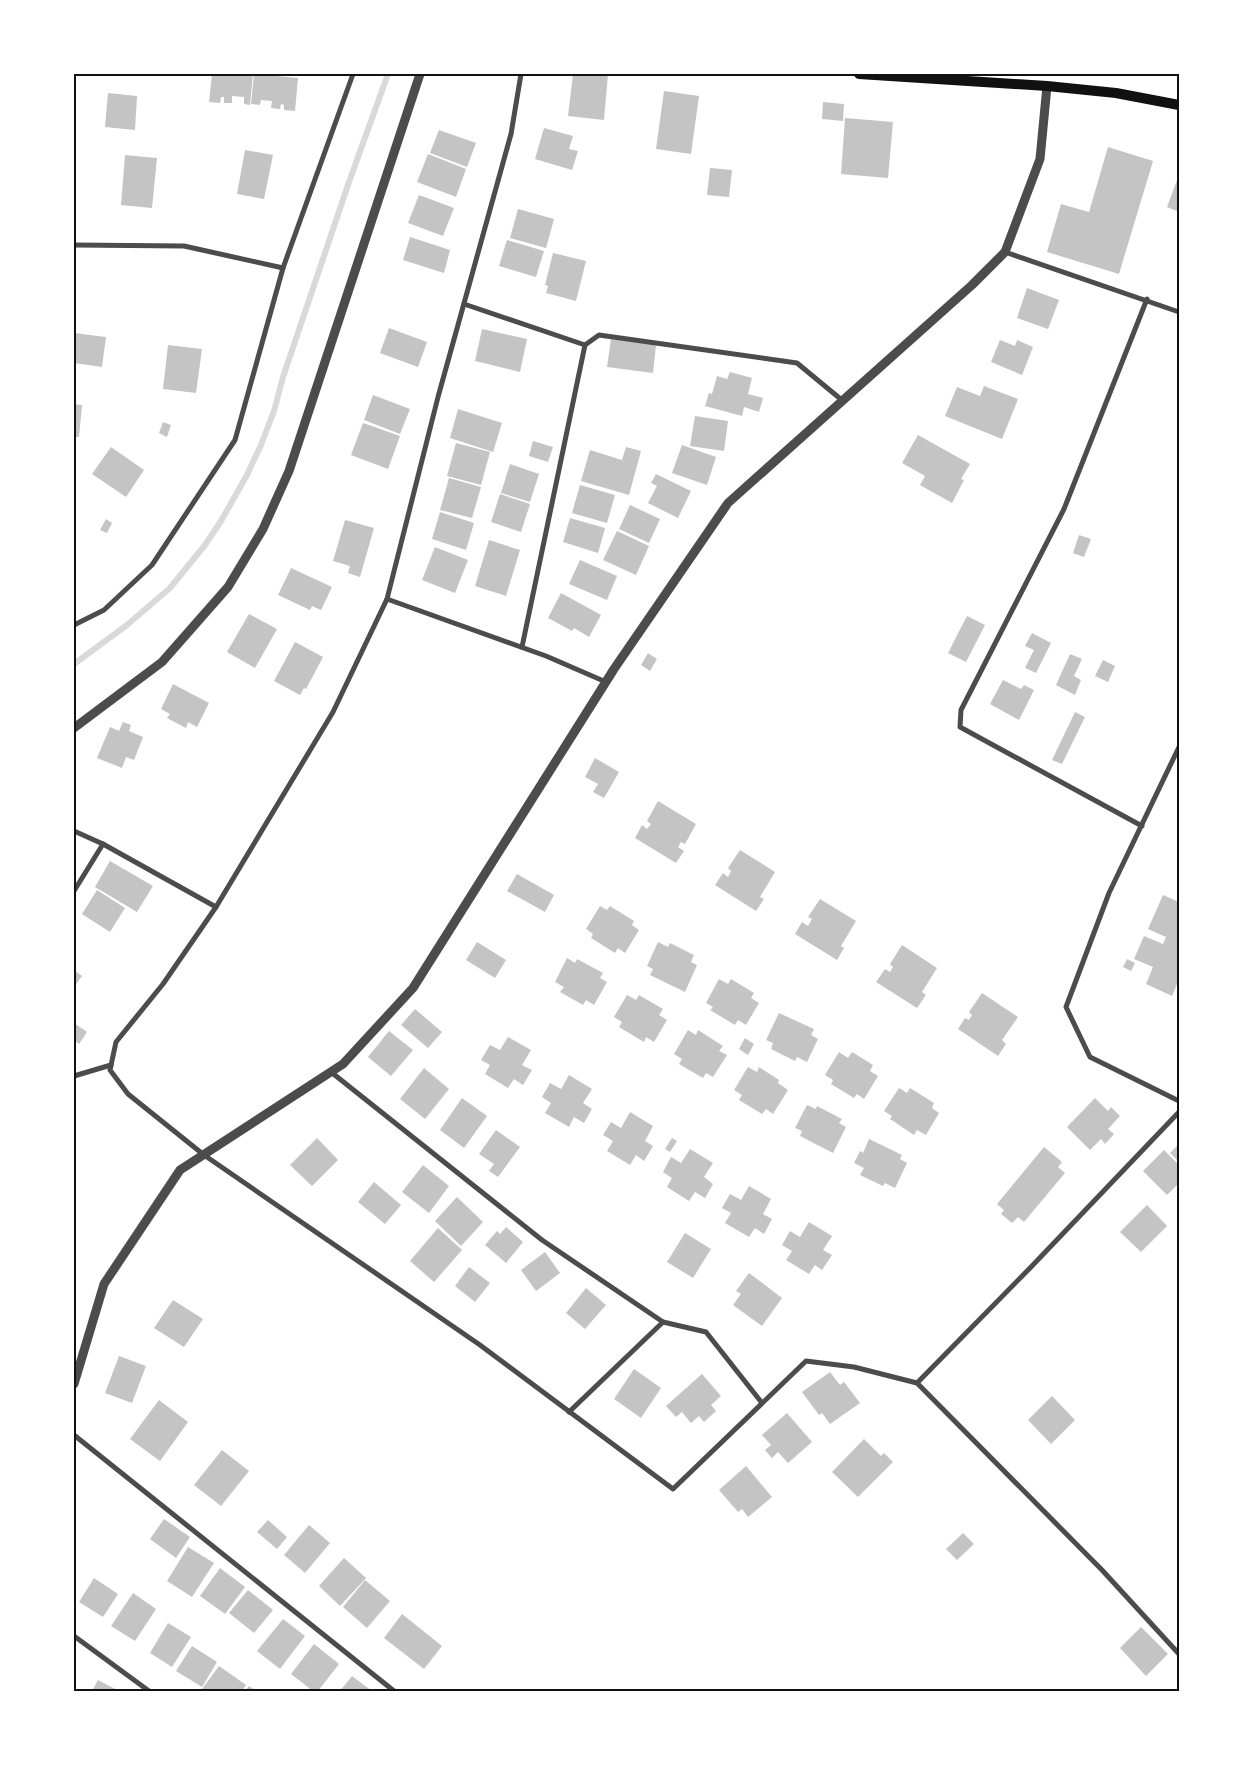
<svg xmlns="http://www.w3.org/2000/svg" width="1253" height="1765" viewBox="0 0 1253 1765" font-family="'PT Sans Narrow',sans-serif">
	<style>
		.lines { fill: none; stroke-linecap: round; stroke-linejoin: round }
		.stream { stroke: #d9d9d9; stroke-width: 6 }
		.building { fill: #c4c4c4 }
		.minor { stroke: #4c4c4c; stroke-width: 5 }
		.tertiary { stroke: #4c4c4c; stroke-width: 9 }
		.secondary { stroke: #111; stroke-width: 10 }
		.neatline { fill: none; stroke: #111; stroke-width: 2 }
	</style>
	<rect width="100%" height="100%" fill="#fff"/>
	<g class="lines">
		<!-- stream -->
		<polyline class="stream" points="74,664 127,625 170,588 205,545 221,521 247,475 261,445 274,411 283,377 349,182 388,74"/>
	</g>
	<!-- building -->
	<g class="building">
		<polygon points="212,74 253,74 250,105 244,104 244,97 232,96 232,103 224,103 224,97 221,97 220,103 209,102"/>
		<polygon points="254,74 298,78 295,111 284,110 284,105 281,104 280,109 271,108 272,101 261,100 260,105 251,104"/>
		<polygon points="573,74 608,74 604,120 568,116"/>
		<polygon points="664,91 699,96 691,154 656,149"/>
		<polygon points="108,93 137,96 135,130 105,127"/>
		<polygon points="823,102 844,104 843,121 822,119"/>
		<polygon points="845,118 893,122 888,178 841,174"/>
		<polygon points="544,128 573,136 569,149 578,151 572,170 535,159"/>
		<polygon points="439,130 476,143 467,167 430,153"/>
		<polygon points="1108,147 1153,161 1119,274 1047,252 1061,204 1089,212"/>
		<polygon points="245,150 273,155 264,199 237,194"/>
		<polygon points="428,154 466,169 456,197 417,182"/>
		<polygon points="125,155 157,158 152,208 121,205"/>
		<polygon points="710,168 732,170 729,197 707,195"/>
		<polygon points="1179,175 1179,212 1167,207"/>
		<polygon points="419,195 454,208 443,236 408,223"/>
		<polygon points="518,209 554,219 546,248 510,238"/>
		<polygon points="410,237 450,250 444,273 403,260"/>
		<polygon points="507,240 544,251 536,277 499,266"/>
		<polygon points="553,253 586,261 576,301 546,293 548,286 545,285"/>
		<polygon points="1027,288 1059,300 1048,329 1017,318"/>
		<polygon points="389,328 427,342 418,367 380,353"/>
		<polygon points="482,329 527,339 520,372 475,361"/>
		<polygon points="74,333 106,337 102,367 74,363"/>
		<polygon points="611,339 656,345 653,373 607,367"/>
		<polygon points="1000,340 1015,346 1017,340 1033,347 1022,375 991,362"/>
		<polygon points="168,345 202,349 196,393 163,389"/>
		<polygon points="730,372 752,378 748,394 763,398 759,412 744,407 742,416 705,406 709,393 712,394 717,376 727,379"/>
		<polygon points="984,386 1018,399 1002,439 945,416 957,387 980,396"/>
		<polygon points="373,395 410,409 400,434 364,420"/>
		<polygon points="74,404 82,405 79,437 74,437"/>
		<polygon points="458,409 502,423 493,452 450,438"/>
		<polygon points="695,416 728,421 724,451 690,446"/>
		<polygon points="163,422 171,425 167,437 159,433"/>
		<polygon points="363,423 400,436 388,469 351,455"/>
		<polygon points="918,435 970,464 961,479 964,480 952,503 920,485 925,476 902,463"/>
		<polygon points="533,441 553,447 548,462 529,456"/>
		<polygon points="456,443 490,452 481,485 447,476"/>
		<polygon points="682,445 716,457 707,485 672,473"/>
		<polygon points="111,447 144,470 126,497 92,474"/>
		<polygon points="626,447 641,451 629,495 581,481 590,450 622,460"/>
		<polygon points="510,464 539,474 530,502 501,493"/>
		<polygon points="656,474 691,491 678,518 648,503 657,486 651,483"/>
		<polygon points="449,478 481,487 472,518 440,510"/>
		<polygon points="580,485 615,495 607,523 572,513"/>
		<polygon points="500,494 530,504 521,532 491,522"/>
		<polygon points="630,505 660,519 649,543 619,529"/>
		<polygon points="440,512 474,523 466,550 432,539"/>
		<polygon points="570,518 605,528 598,553 563,542"/>
		<polygon points="106,519 112,523 107,533 100,530"/>
		<polygon points="345,520 374,528 360,577 348,573 350,566 333,561"/>
		<polygon points="617,531 649,546 636,575 603,560"/>
		<polygon points="1079,535 1091,539 1084,557 1073,553"/>
		<polygon points="489,540 520,550 506,596 475,586"/>
		<polygon points="435,547 468,560 455,593 422,580"/>
		<polygon points="580,560 617,576 607,600 569,584"/>
		<polygon points="291,568 332,587 321,610 312,606 310,610 278,595"/>
		<polygon points="561,593 601,615 589,637 574,628 572,631 548,618"/>
		<polygon points="249,614 277,629 255,668 227,652"/>
		<polygon points="967,616 985,625 966,662 948,653"/>
		<polygon points="1032,633 1051,643 1036,673 1025,668 1034,650 1025,646"/>
		<polygon points="295,642 323,657 306,689 304,688 300,695 274,681"/>
		<polygon points="648,653 657,659 650,671 641,665"/>
		<polygon points="1070,654 1082,659 1074,676 1081,680 1075,695 1056,685"/>
		<polygon points="1103,660 1115,666 1108,682 1095,676"/>
		<polygon points="1003,680 1021,689 1024,685 1034,690 1019,720 990,704"/>
		<polygon points="173,684 209,703 197,727 188,722 186,728 167,718 170,714 161,709"/>
		<polygon points="1075,712 1085,717 1062,764 1052,760"/>
		<polygon points="123,722 131,725 129,731 143,737 134,760 126,757 122,768 97,758 110,727 119,731"/>
		<polygon points="595,758 619,772 604,798 593,792 598,784 585,777"/>
		<polygon points="658,801 696,824 685,844 681,842 678,847 684,851 676,863 635,838 642,825 647,829 651,824 647,821"/>
		<polygon points="740,850 775,872 760,897 764,899 756,911 715,885 723,873 728,877 731,871 728,868"/>
		<polygon points="110,861 153,886 137,912 95,887"/>
		<polygon points="517,874 554,895 545,912 507,891"/>
		<polygon points="97,890 125,908 110,932 82,914"/>
		<polygon points="1163,895 1179,902 1179,979 1172,996 1146,984 1153,967 1134,959 1144,936 1163,944 1166,937 1148,929"/>
		<polygon points="820,899 856,921 841,946 844,948 837,960 795,934 802,922 808,926 812,919 808,917"/>
		<polygon points="600,906 607,910 610,906 634,921 632,925 639,930 625,953 618,948 615,953 591,938 593,934 586,929"/>
		<polygon points="477,942 506,960 495,978 466,960"/>
		<polygon points="658,942 668,947 670,943 694,955 691,962 697,965 685,992 650,975 653,969 647,966"/>
		<polygon points="902,945 937,968 922,992 926,995 917,1008 876,982 885,969 890,972 893,967 890,964"/>
		<polygon points="567,958 575,963 577,959 603,973 600,978 607,982 594,1005 586,1000 583,1005 560,992 564,987 555,982"/>
		<polygon points="1127,959 1135,963 1131,971 1123,967"/>
		<polygon points="74,970 82,976 74,987"/>
		<polygon points="719,979 728,984 731,979 754,993 751,998 759,1003 746,1025 738,1020 735,1025 710,1010 713,1007 706,1003"/>
		<polygon points="982,993 1018,1017 1002,1040 1006,1044 998,1056 958,1029 965,1018 969,1020 972,1015 969,1012"/>
		<polygon points="627,995 636,1000 639,995 663,1009 659,1015 667,1020 654,1042 646,1037 644,1042 619,1027 622,1022 614,1017"/>
		<polygon points="415,1009 442,1032 428,1048 401,1025"/>
		<polygon points="779,1013 814,1029 811,1035 818,1039 807,1062 797,1057 795,1061 771,1049 773,1043 766,1040"/>
		<polygon points="74,1023 87,1032 79,1044 74,1040"/>
		<polygon points="688,1030 696,1035 698,1030 723,1046 719,1051 727,1055 713,1077 706,1073 703,1078 679,1064 682,1059 674,1054"/>
		<polygon points="389,1031 413,1050 391,1076 368,1057"/>
		<polygon points="508,1037 531,1050 522,1065 532,1070 523,1085 514,1079 508,1088 485,1074 490,1065 481,1060 490,1045 500,1050"/>
		<polygon points="745,1038 754,1044 748,1055 739,1049"/>
		<polygon points="839,1052 848,1058 852,1052 873,1065 870,1071 878,1076 864,1099 857,1094 854,1098 831,1084 833,1080 825,1075"/>
		<polygon points="748,1067 757,1072 759,1067 779,1080 778,1083 788,1090 773,1114 766,1109 762,1114 739,1100 742,1095 734,1090"/>
		<polygon points="424,1068 449,1089 425,1119 400,1099"/>
		<polygon points="569,1075 592,1089 583,1103 592,1109 584,1123 574,1117 569,1127 545,1113 551,1103 542,1097 550,1083 561,1089"/>
		<polygon points="899,1088 907,1093 910,1088 934,1103 932,1108 939,1113 926,1135 917,1130 914,1135 890,1119 892,1116 884,1111"/>
		<polygon points="462,1098 487,1116 464,1148 440,1130"/>
		<polygon points="1095,1098 1108,1111 1111,1107 1120,1116 1108,1129 1114,1134 1105,1144 1101,1139 1090,1150 1067,1127"/>
		<polygon points="807,1105 816,1109 817,1106 842,1119 839,1123 846,1127 833,1153 800,1136 802,1131 795,1128"/>
		<polygon points="630,1112 653,1126 645,1141 653,1146 644,1161 636,1155 630,1165 607,1151 613,1141 603,1135 611,1122 621,1128"/>
		<polygon points="496,1130 520,1147 498,1177 489,1171 494,1164 479,1154"/>
		<polygon points="317,1138 338,1160 312,1186 290,1165"/>
		<polygon points="672,1138 677,1141 670,1152 665,1149"/>
		<polygon points="869,1139 902,1155 900,1159 907,1163 895,1188 885,1183 883,1186 860,1175 864,1168 854,1163 860,1151 863,1153"/>
		<polygon points="1179,1144 1179,1162 1170,1153"/>
		<polygon points="1044,1147 1062,1162 1058,1167 1065,1173 1024,1222 1018,1217 1012,1223 1001,1214 1004,1210 997,1204"/>
		<polygon points="690,1149 713,1163 704,1177 713,1184 705,1198 695,1192 689,1201 667,1187 672,1178 663,1172 671,1157 681,1163"/>
		<polygon points="1164,1150 1179,1165 1179,1183 1167,1195 1143,1171"/>
		<polygon points="423,1165 449,1186 429,1213 402,1192"/>
		<polygon points="374,1182 401,1205 385,1224 358,1202"/>
		<polygon points="749,1186 771,1199 763,1214 772,1219 764,1234 755,1228 749,1237 725,1223 731,1213 722,1208 730,1194 741,1200"/>
		<polygon points="457,1197 483,1222 461,1246 435,1221"/>
		<polygon points="1147,1205 1167,1226 1141,1252 1120,1232"/>
		<polygon points="809,1222 832,1236 823,1250 832,1255 822,1270 815,1265 809,1274 786,1260 792,1251 782,1245 790,1231 800,1237"/>
		<polygon points="506,1227 523,1242 506,1263 485,1245 497,1231 500,1234"/>
		<polygon points="438,1228 462,1250 434,1282 410,1261"/>
		<polygon points="685,1233 711,1249 693,1278 667,1262"/>
		<polygon points="545,1252 560,1273 536,1291 521,1270"/>
		<polygon points="469,1267 490,1283 475,1302 455,1286"/>
		<polygon points="749,1273 782,1298 762,1326 733,1305 741,1294 736,1291"/>
		<polygon points="586,1288 606,1305 585,1329 566,1313"/>
		<polygon points="173,1300 203,1319 184,1347 154,1328"/>
		<polygon points="119,1356 146,1366 132,1403 105,1393"/>
		<polygon points="634,1369 661,1388 641,1418 614,1399"/>
		<polygon points="830,1372 840,1385 844,1382 860,1403 830,1424 822,1413 819,1415 802,1392"/>
		<polygon points="702,1374 721,1396 711,1405 716,1411 704,1422 699,1416 691,1423 682,1412 676,1417 666,1406"/>
		<polygon points="1052,1396 1075,1420 1051,1444 1028,1420"/>
		<polygon points="159,1400 188,1422 160,1461 130,1439"/>
		<polygon points="787,1413 812,1442 788,1463 778,1452 772,1458 765,1450 771,1445 762,1435"/>
		<polygon points="864,1439 881,1456 884,1453 893,1462 858,1497 832,1472"/>
		<polygon points="222,1450 249,1471 221,1506 194,1485"/>
		<polygon points="746,1466 772,1497 748,1517 742,1509 738,1512 719,1490"/>
		<polygon points="164,1519 190,1537 176,1558 150,1539"/>
		<polygon points="268,1520 287,1537 277,1549 257,1532"/>
		<polygon points="309,1525 330,1543 305,1573 284,1555"/>
		<polygon points="963,1533 974,1544 957,1560 946,1549"/>
		<polygon points="188,1547 214,1563 192,1597 167,1581"/>
		<polygon points="344,1558 366,1578 340,1606 319,1586"/>
		<polygon points="220,1568 245,1587 225,1614 200,1596"/>
		<polygon points="94,1578 118,1594 103,1617 79,1602"/>
		<polygon points="365,1580 390,1601 367,1628 343,1607"/>
		<polygon points="248,1590 273,1610 254,1633 229,1613"/>
		<polygon points="133,1593 156,1609 135,1641 111,1626"/>
		<polygon points="402,1614 442,1646 424,1669 384,1638"/>
		<polygon points="283,1619 305,1636 280,1669 257,1651"/>
		<polygon points="168,1623 191,1637 172,1667 150,1653"/>
		<polygon points="1141,1627 1168,1654 1146,1676 1120,1648"/>
		<polygon points="314,1644 339,1664 318,1691 313,1691 291,1674"/>
		<polygon points="192,1646 217,1662 202,1687 176,1671"/>
		<polygon points="219,1666 246,1685 242,1691 206,1691 202,1689"/>
		<polygon points="352,1676 372,1691 340,1691"/>
		<polygon points="98,1680 119,1691 92,1691"/>
		<polygon points="249,1686 256,1691 245,1691"/>
	</g>
	<g class="lines">
		<!-- minor -->
		<g class="minor">
			<polyline points="521,74 511,134 438,397 387,599 333,712 216,907 163,984 116,1042 110,1070 128,1094 204,1155 480,1345 673,1489 806,1361 854,1367 917,1383 1031,1267 1179,1112"/>
			<polyline points="74,245 184,246 283,268"/>
			<polyline points="1005,252 1179,312"/>
			<polyline points="464,304 585,345 522,647"/>
			<polyline points="585,345 599,335 797,363 843,401"/>
			<polyline points="387,599 546,656 606,682"/>
			<polyline points="74,625 104,610 152,565 235,440 283,268 353,74"/>
			<polyline points="1179,747 1109,893 1066,1007 1090,1057 1179,1101"/>
			<polyline points="1142,826 960,727 961,710 1064,509 1147,299"/>
			<polyline points="74,831 103,844 216,907"/>
			<polyline points="74,891 103,844"/>
			<polyline points="331,1072 542,1240 663,1322 569,1412"/>
			<polyline points="74,1076 111,1065"/>
			<polyline points="663,1322 706,1332 762,1403"/>
			<polyline points="917,1383 1102,1570 1179,1654"/>
			<polyline points="74,1435 394,1691"/>
			<polyline points="74,1636 149,1691"/>
		</g>
		<!-- tertiary -->
		<g class="tertiary">
			<polyline points="74,728 162,662 228,587 263,529 289,471 420,74"/>
			<polyline points="74,1384 104,1284 180,1170 343,1064 413,988 614,669 728,503 972,285 1005,252 1040,159 1047,86"/>
		</g>
		<!-- secondary -->
		<polyline class="secondary" points="859,74 1047,86 1116,93 1179,105"/>
	</g>
	<!-- border -->
	<rect width="1253" height="1765" fill="none" stroke="#ffffff" stroke-width="150"/>
	<rect x="75" y="75" width="1103" height="1615" class="neatline"/>
</svg>
